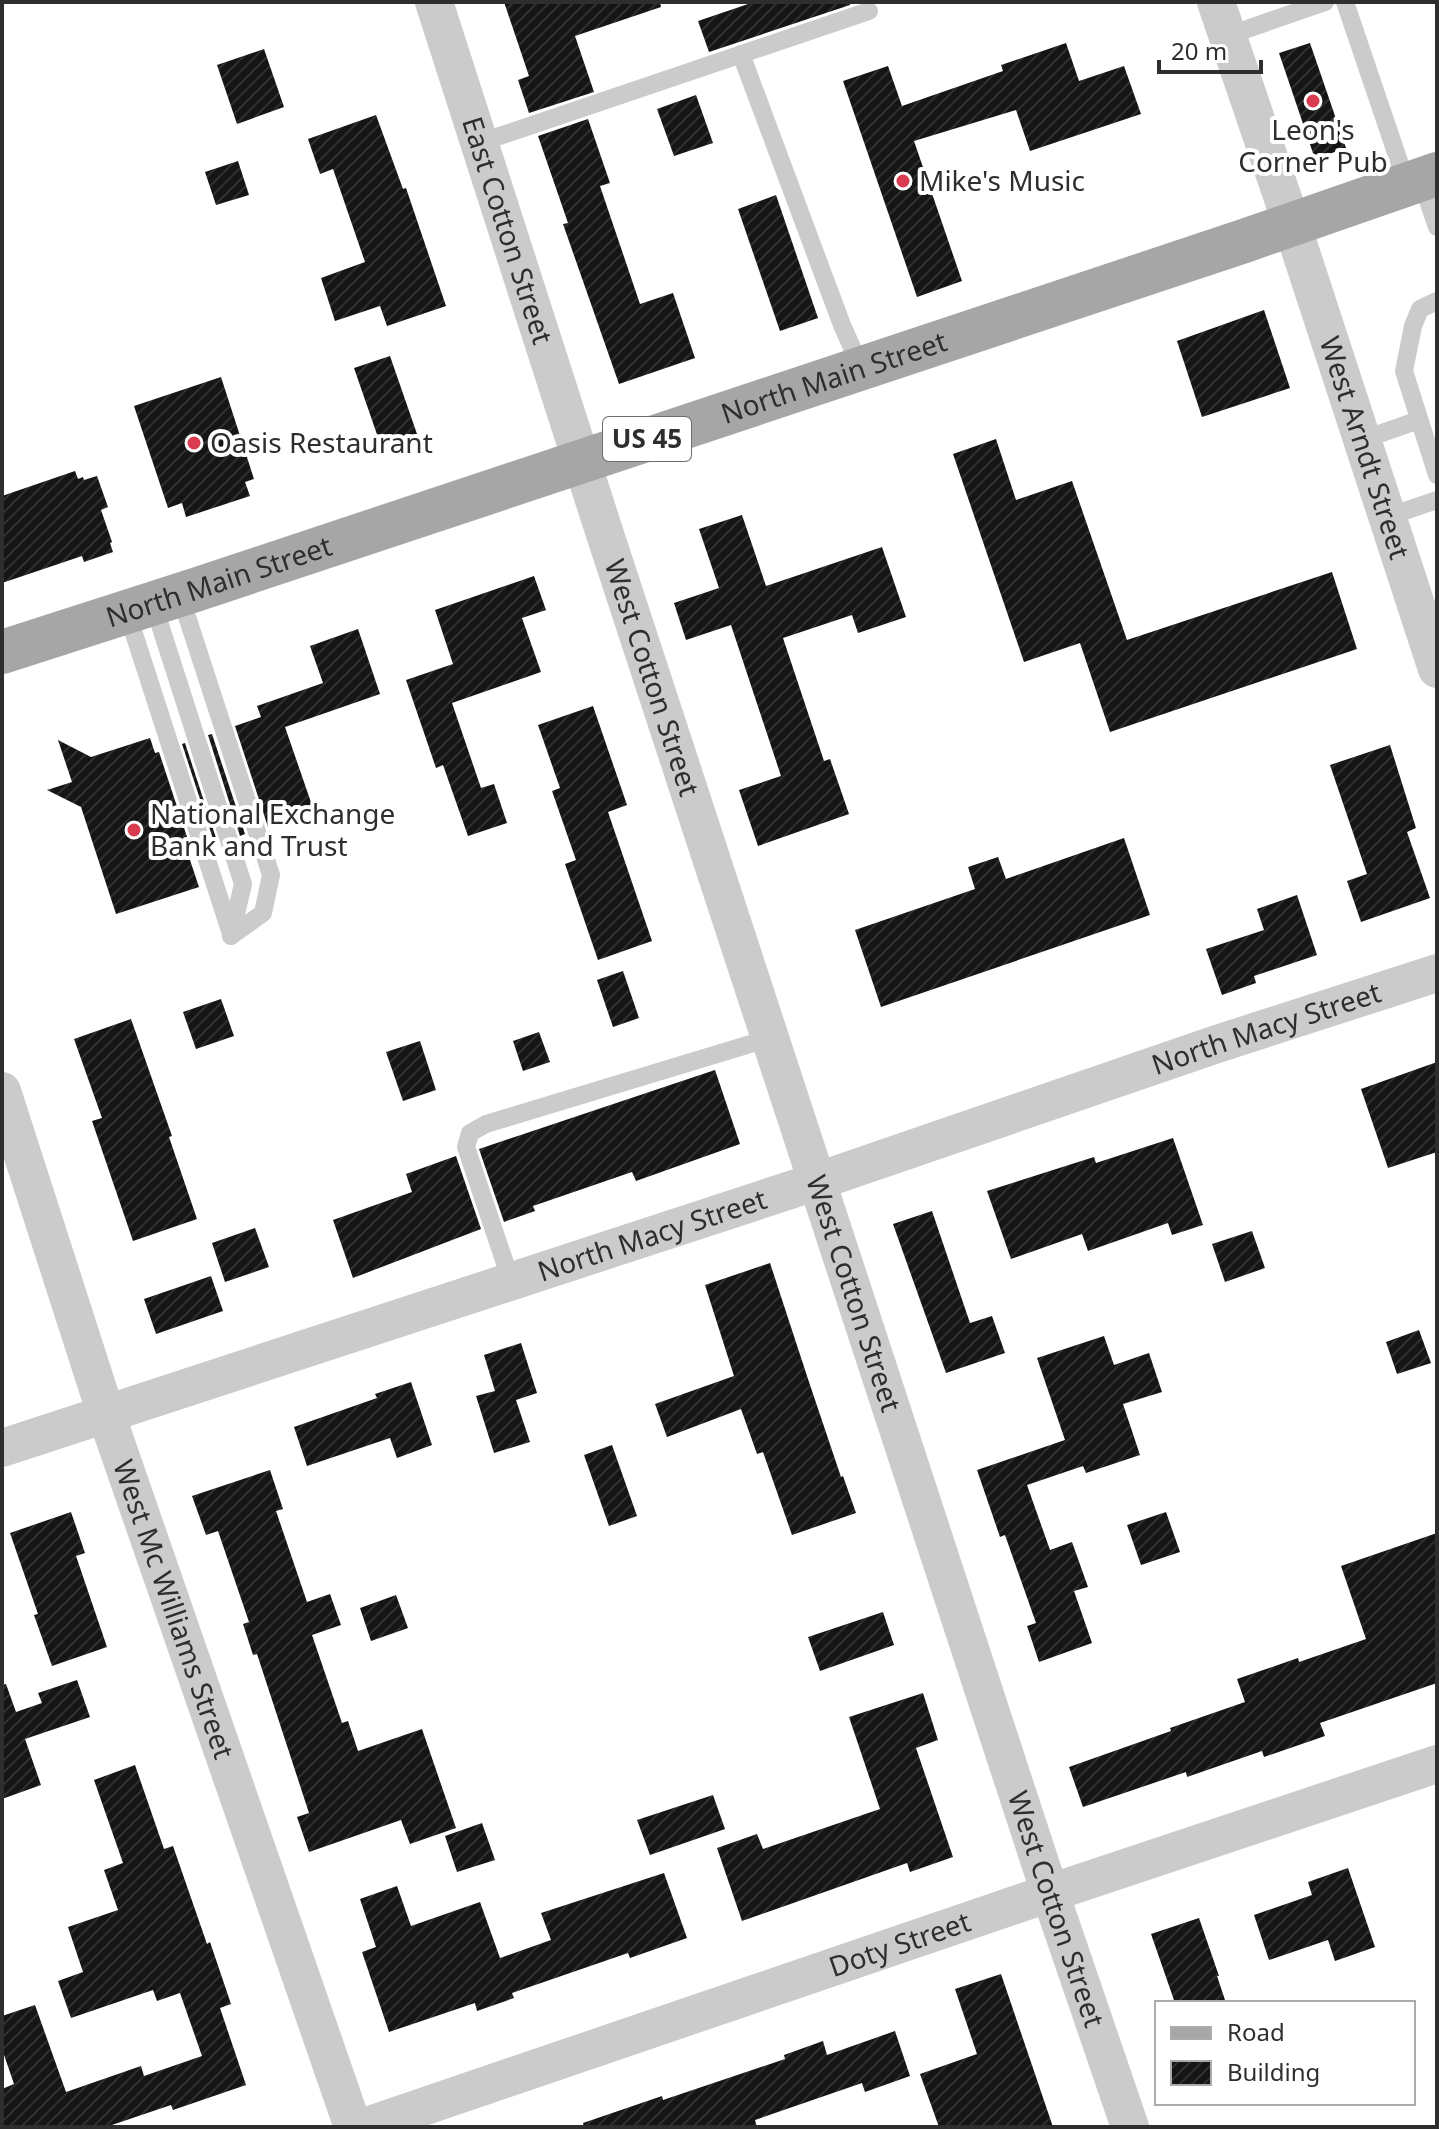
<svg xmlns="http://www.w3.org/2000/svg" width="1439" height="2129" viewBox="0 0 1439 2129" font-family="'Noto Sans',sans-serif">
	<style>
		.building { fill: url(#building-hatch) }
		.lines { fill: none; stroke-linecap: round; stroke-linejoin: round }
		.service { stroke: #cbcbcb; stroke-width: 18 }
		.minor { stroke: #cbcbcb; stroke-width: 38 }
		.primary { stroke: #a6a6a6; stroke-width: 44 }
		.poi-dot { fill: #da3c4f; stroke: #fff; stroke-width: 3 }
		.labels { text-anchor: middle; stroke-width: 8; stroke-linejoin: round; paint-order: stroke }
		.shield { fill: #fff; stroke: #6d6d6d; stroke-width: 2 }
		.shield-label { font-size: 26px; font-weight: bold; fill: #2e2e2e }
		.poi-label { font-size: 28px; fill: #2e2e2e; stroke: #fff; text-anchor: start }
		.street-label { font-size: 28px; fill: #2e2e2e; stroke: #fff }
	</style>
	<defs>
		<pattern id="building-hatch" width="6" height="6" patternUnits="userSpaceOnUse" patternTransform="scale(2)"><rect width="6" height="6" fill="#151515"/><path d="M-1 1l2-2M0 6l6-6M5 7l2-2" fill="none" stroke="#2f2f2f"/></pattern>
	</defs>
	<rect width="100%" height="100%" fill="#fff"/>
	<!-- building -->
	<g class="building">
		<polygon points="504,2 660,2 661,7 575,36 594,92 529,113 518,80 529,76"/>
		<polygon points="754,2 850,2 850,5 709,52 698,21"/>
		<polygon points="1066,43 1079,81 1124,66 1141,114 1030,151 1016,110 914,141 962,281 917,297 843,81 888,66 902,106 1003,71 1001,65"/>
		<polygon points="1310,43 1346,148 1315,159 1279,53"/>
		<polygon points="264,49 284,107 237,124 217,65"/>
		<polygon points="696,95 713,143 674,156 657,109"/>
		<polygon points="376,115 403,189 406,188 446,306 387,326 380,306 335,321 321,278 365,262 333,169 320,174 308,139"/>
		<polygon points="588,119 610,183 600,186 640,304 673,293 695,358 619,384 563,224 568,223 538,136"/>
		<polygon points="238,161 249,195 216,205 205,172"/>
		<polygon points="776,195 818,318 780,331 738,209"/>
		<polygon points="1264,310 1290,388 1202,417 1177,341"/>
		<polygon points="390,356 417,434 381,446 354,368"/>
		<polygon points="221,377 254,479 245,482 250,496 186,517 182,503 168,508 134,406"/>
		<polygon points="996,439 1016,500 1072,481 1127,640 1332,572 1357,649 1110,732 1080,643 1024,662 953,454"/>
		<polygon points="75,471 78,479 83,477 84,480 97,476 108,507 101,510 112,542 110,543 113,552 84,562 82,556 2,583 2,496"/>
		<polygon points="742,515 766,586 882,547 906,617 858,633 852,615 783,638 824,761 830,759 849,814 758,846 739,790 781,776 731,625 686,640 674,603 719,588 699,529"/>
		<polygon points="534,576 546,610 522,618 541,672 452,703 481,788 494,784 507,823 468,836 443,765 436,768 406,680 453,664 435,610"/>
		<polygon points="358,629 380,694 285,727 314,811 268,827 235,726 261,717 257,706 323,683 310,646"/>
		<polygon points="593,706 627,805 608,812 652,941 598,960 565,864 576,860 552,791 560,788 538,725"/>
		<polygon points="212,734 245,834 240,836 208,735"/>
		<polygon points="150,738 155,753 159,752 192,852 188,854 199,887 116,914 81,807 47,790 72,782 58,740 91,757"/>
		<polygon points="185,743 218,844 215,845 182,744"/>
		<polygon points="1390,745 1416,828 1407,832 1430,898 1361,922 1347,881 1367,874 1330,765"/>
		<polygon points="1124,838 1150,915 881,1007 855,930 975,889 968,867 998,857 1006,879"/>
		<polygon points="1297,895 1317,955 1254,976 1256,983 1222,995 1206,949 1264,930 1257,909"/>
		<polygon points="623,971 639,1018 613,1027 597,980"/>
		<polygon points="221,999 234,1036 196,1049 183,1012"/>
		<polygon points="131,1019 172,1136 169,1137 197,1219 133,1241 92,1121 102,1118 74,1039"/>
		<polygon points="539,1032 550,1062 523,1071 513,1041"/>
		<polygon points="420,1041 436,1090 403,1101 386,1052"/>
		<polygon points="1437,1062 1437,1152 1388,1168 1361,1089"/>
		<polygon points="715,1070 740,1144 636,1181 632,1172 533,1206 535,1211 504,1222 479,1149"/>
		<polygon points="1173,1138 1203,1225 1172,1235 1168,1223 1088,1251 1082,1234 1011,1259 987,1191 1094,1157 1096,1163"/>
		<polygon points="456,1156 481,1229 353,1278 333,1220 412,1192 406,1174"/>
		<polygon points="932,1211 970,1323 992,1316 1005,1353 946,1373 893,1224"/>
		<polygon points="255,1228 269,1267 225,1282 212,1243"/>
		<polygon points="1252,1231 1265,1268 1225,1282 1212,1244"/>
		<polygon points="770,1263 808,1379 841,1477 843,1476 856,1513 792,1535 763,1452 757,1454 741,1409 667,1437 655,1404 734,1376 705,1285"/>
		<polygon points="211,1276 223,1311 156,1334 144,1299"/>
		<polygon points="1419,1330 1431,1363 1397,1374 1386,1342"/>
		<polygon points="1104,1336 1114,1365 1149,1353 1162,1392 1123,1404 1140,1455 1086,1473 1083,1466 1027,1485 1050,1550 1072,1542 1088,1587 1074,1591 1092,1643 1039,1662 1027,1626 1036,1623 1005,1535 1000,1537 977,1470 1065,1440 1037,1358"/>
		<polygon points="521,1343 537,1393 516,1400 530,1442 494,1453 476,1396 495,1391 484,1355"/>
		<polygon points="411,1382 432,1445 397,1458 390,1438 307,1466 294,1427 377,1398 375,1394"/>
		<polygon points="612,1445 637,1516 609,1526 584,1455"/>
		<polygon points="270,1470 283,1509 276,1511 307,1602 330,1594 341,1625 312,1635 342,1723 348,1721 358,1751 422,1729 456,1828 410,1844 401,1820 309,1852 297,1817 309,1813 257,1654 253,1655 243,1624 249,1622 218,1531 206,1535 192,1496"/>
		<polygon points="71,1512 85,1553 76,1556 107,1647 52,1666 34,1615 38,1614 10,1533"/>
		<polygon points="1166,1512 1180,1552 1141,1565 1127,1525"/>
		<polygon points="1437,1533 1437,1683 1320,1723 1325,1736 1264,1757 1262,1751 1187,1777 1186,1772 1083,1807 1069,1767 1171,1731 1170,1728 1245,1702 1237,1679 1298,1658 1299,1662 1366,1639 1341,1566"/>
		<polygon points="396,1595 408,1628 371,1641 360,1608"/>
		<polygon points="883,1612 894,1645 820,1671 808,1637"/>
		<polygon points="77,1680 90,1717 25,1739 41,1785 2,1799 2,1685 6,1684 16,1712 42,1703 38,1693"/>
		<polygon points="923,1693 938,1740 916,1748 953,1857 910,1872 907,1863 742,1921 717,1848 757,1834 763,1849 880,1809 849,1717"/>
		<polygon points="135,1765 164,1849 173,1846 207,1944 210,1942 231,2004 220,2008 246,2085 173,2110 171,2105 106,2127 2,2127 2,2089 14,2084 2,2049 2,2016 35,2005 66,2092 141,2066 144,2076 202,2056 180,1993 157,2001 153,1990 71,2018 58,1981 83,1972 68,1927 118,1910 104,1870 123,1863 94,1780"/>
		<polygon points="713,1795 725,1829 650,1855 637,1820"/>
		<polygon points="482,1823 495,1860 457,1872 445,1836"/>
		<polygon points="1348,1868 1375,1947 1335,1961 1328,1940 1269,1960 1254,1915 1312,1895 1308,1882"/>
		<polygon points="664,1873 687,1938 630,1958 628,1953 512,1993 514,1998 477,2011 475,2003 389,2032 362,1952 376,1947 360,1899 397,1886 411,1926 480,1902 500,1958 551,1940 541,1913"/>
		<polygon points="1199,1918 1219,1976 1217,1976 1226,2003 1175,2003 1151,1934"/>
		<polygon points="1001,1974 1053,2127 939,2127 920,2074 977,2054 955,1989"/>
		<polygon points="895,2031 910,2076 865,2092 862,2083 755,2120 757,2127 584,2127 583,2123 662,2096 663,2100 785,2059 784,2055 823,2041 827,2055"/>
	</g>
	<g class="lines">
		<!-- service -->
		<g class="service">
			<polyline points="1345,2 1407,185"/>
			<polyline points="1227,36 1325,2"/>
			<polyline points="741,54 842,325 861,368"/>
			<polyline points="479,143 869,11"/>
			<polyline points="1421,180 1437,227"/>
			<polyline points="1437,301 1420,309 1413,326 1404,371 1437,475"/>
			<polyline points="1362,440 1419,420"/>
			<polyline points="1387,517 1437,500"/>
			<polyline points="180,595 271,875 263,913 231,936"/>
			<polyline points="153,603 243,884 231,936"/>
			<polyline points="127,612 231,934"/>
			<polyline points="511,1281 466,1147 470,1133 486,1124 770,1038"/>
		</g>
		<!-- minor -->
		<g class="minor">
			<path id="s1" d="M434,2L603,528L1050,1893L1130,2127"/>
			<path id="s2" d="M1216,2L1292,225L1437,669"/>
			<path id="s3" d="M2,1091L106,1414L353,2127"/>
			<path id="s4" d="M2,1448L818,1181L1217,1044L1437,973"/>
			<path id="s5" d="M364,2127L1050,1893L1437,1764"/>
		</g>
		<!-- primary -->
		<path class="primary" id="s6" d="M2,652L195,590L1244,241L1437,174"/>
	</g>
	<!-- markers -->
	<g class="poi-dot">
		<circle cx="1313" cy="101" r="8"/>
		<circle cx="903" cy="181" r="8"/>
		<circle cx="194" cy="443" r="8"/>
		<circle cx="134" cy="830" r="8"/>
	</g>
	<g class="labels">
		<!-- shield labels -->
		<rect class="shield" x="603" y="417" width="88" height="44" rx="6"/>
		<g class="shield-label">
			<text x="647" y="448">US 45</text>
		</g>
		<!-- poi labels -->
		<g class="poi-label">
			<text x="1313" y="140" text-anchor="middle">Leon's<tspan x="1313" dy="32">Corner Pub</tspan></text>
			<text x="919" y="191">Mike's Music</text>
			<text x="210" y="453">Oasis Restaurant</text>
			<text x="150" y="824">National Exchange<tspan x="150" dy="32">Bank and Trust</tspan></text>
		</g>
		<!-- street labels -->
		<g class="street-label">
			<text dy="10" stroke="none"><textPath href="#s1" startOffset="240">East Cotton Street</textPath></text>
			<text dy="10" stroke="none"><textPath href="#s6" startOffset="876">North Main Street</textPath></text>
			<text dy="10" stroke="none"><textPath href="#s2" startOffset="470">West Arndt Street</textPath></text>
			<text dy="10" stroke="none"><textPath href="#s6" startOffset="228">North Main Street</textPath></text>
			<text dy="10" stroke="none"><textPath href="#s1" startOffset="710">West Cotton Street</textPath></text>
			<text dy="10" stroke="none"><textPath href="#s4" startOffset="1332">North Macy Street</textPath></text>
			<text dy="10" stroke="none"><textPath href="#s4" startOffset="684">North Macy Street</textPath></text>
			<text dy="10" stroke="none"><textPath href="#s1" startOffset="1358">West Cotton Street</textPath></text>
			<text dy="10" stroke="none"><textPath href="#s3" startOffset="546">West Mc Williams Street</textPath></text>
			<text dy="10" stroke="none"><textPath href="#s1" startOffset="2006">West Cotton Street</textPath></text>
			<text dy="10" stroke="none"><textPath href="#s5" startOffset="566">Doty Street</textPath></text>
		</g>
	</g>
	<!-- border -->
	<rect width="1439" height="2129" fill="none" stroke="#2e2e2e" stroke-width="8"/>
	<!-- legend -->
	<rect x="1155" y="2001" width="260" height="104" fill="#ffffff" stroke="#ababab" stroke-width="2"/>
	<rect x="1171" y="2027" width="40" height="12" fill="#a6a6a6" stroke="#ababab" stroke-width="2"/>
	<text x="1227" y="2041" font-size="24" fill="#2e2e2e">Road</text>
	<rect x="1171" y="2061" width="40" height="24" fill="url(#building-hatch)" stroke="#ababab" stroke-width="2"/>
	<text x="1227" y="2081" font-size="24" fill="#2e2e2e">Building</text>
	<!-- scale -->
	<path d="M1159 60v12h102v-12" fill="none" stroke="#2e2e2e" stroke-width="4"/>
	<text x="1171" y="60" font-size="24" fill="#2e2e2e" stroke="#ffffff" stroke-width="6" paint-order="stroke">20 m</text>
</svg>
